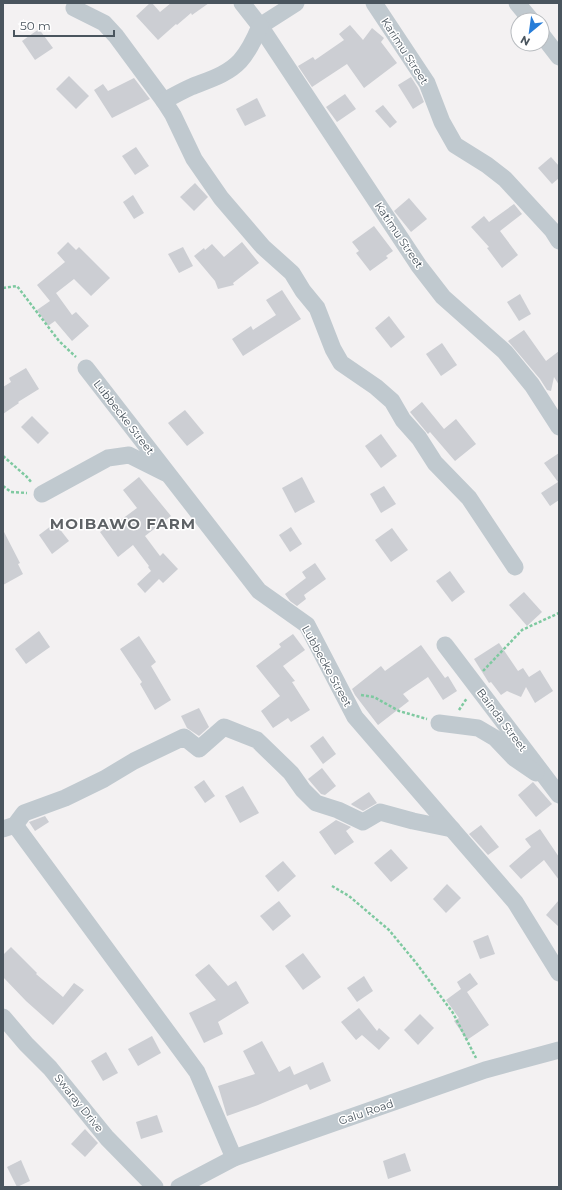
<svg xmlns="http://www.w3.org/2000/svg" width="562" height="1190" viewBox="0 0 562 1190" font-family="Montserrat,sans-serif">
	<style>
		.building { fill: #ccced3 }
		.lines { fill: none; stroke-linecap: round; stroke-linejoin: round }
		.path { stroke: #7ec9a0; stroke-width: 2.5; stroke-dasharray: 3 2; stroke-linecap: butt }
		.minor { stroke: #c0c9cf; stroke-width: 17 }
		.labels { text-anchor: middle; stroke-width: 3; stroke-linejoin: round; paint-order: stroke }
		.street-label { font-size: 11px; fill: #4a555e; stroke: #fff }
		.district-label { font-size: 15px; font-weight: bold; letter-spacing: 1px; fill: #5e6266; stroke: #fff }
	</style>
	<rect width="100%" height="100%" fill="#f3f1f2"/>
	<!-- building -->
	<g class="building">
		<polygon points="150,3 152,3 160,12 171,3 209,3 192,15 191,13 177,25 176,24 158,40 136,16"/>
		<polygon points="350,25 363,40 372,28 384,38 381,42 397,63 364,88 347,64 312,87 298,66 313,57 315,60 344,40 339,34"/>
		<polygon points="39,29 53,48 35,60 22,41"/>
		<polygon points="69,76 89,96 76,109 56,89"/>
		<polygon points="411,77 418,88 424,102 413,109 398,85"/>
		<polygon points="134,78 150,99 112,118 94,90 103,84 108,91"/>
		<polygon points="345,94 356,109 337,122 326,107"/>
		<polygon points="257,98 266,116 245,126 236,109"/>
		<polygon points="383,105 397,122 390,128 375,111"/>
		<polygon points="136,147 149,166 135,175 122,156"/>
		<polygon points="551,157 559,166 559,178 552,184 538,168"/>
		<polygon points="195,183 208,197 194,211 180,197"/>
		<polygon points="133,195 144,213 134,219 123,202"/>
		<polygon points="409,198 427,219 411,232 394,211"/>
		<polygon points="514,204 522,214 500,231 518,255 502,268 487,248 489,247 471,227 484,216 489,222"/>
		<polygon points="374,226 393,251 386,256 388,258 370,271 356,253 359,251 352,242"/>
		<polygon points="68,242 76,250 79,247 110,278 91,296 74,279 56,293 72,315 76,312 89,326 72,341 55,321 48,326 37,310 50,301 37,285 65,262 57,253"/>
		<polygon points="242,242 259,263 233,283 234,285 218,289 215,281 194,256 204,248 205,250 212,244 224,257"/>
		<polygon points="183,247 193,266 179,273 168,254"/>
		<polygon points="282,290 301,319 243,356 232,339 251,326 253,330 276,315 266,300"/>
		<polygon points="520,294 531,314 519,321 507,302"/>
		<polygon points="389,316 405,337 391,348 375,328"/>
		<polygon points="524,330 546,361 559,351 559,385 554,377 551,391 547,390 540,379 508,341"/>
		<polygon points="442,343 457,365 441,376 426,354"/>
		<polygon points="26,368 39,389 18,402 19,403 3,414 3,387 11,382 9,378"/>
		<polygon points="422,402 444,429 456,419 476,444 455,461 430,432 428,434 410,412"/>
		<polygon points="185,410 204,433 187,446 168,423"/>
		<polygon points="32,416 49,433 38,444 21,427"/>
		<polygon points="381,434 397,456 381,468 365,446"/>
		<polygon points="559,453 559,500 550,506 541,493 558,482 544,463"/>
		<polygon points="139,477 171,516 145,536 160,556 163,553 178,569 163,583 159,579 145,593 137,584 151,571 148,567 149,566 133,545 118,557 100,532 113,523 114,525 137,508 123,490"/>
		<polygon points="302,477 315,502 295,513 282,488"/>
		<polygon points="384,486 396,504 381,513 370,494"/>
		<polygon points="55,523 69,541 52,554 39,535"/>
		<polygon points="291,527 302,544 290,552 279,535"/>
		<polygon points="392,528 408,550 391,562 375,540"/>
		<polygon points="3,530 20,563 18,564 23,574 3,585"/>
		<polygon points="315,563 326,579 304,595 306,599 297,606 290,601 285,594 306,578 302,572"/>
		<polygon points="450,571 465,592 452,602 436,581"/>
		<polygon points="524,592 542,612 527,626 509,605"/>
		<polygon points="39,631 50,647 26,664 15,649"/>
		<polygon points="293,634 305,650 283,666 295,681 292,682 310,710 291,722 288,718 273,728 261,711 280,696 256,666 281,647 279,644"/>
		<polygon points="139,636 156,662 151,666 171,700 155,710 140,684 142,682 120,649"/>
		<polygon points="499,643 518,671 523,668 529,677 540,670 553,691 535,703 526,687 521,697 507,691 501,695 491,682 489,683 474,659"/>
		<polygon points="421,645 445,678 448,676 457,691 443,700 428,677 403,694 409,701 378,725 355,695 352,689 381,666 385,671"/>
		<polygon points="199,708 209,727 199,736 187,728 181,716"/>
		<polygon points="323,736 336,754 323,764 310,746"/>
		<polygon points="322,768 336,786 325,795 321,794 308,779"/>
		<polygon points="204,780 215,796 205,803 194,787"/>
		<polygon points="533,782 552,804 536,817 518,795"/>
		<polygon points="243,786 259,813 240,823 225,796"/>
		<polygon points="369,792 377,803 363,811 352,805 351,804"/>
		<polygon points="45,816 49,822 35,831 29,822"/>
		<polygon points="336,820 351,827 346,831 354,842 335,855 319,832"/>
		<polygon points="481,825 499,847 488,855 469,834"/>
		<polygon points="540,829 559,857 559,880 544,860 521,879 509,866 531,847 525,839"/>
		<polygon points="391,849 408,868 391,882 374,863"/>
		<polygon points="283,861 296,876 278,892 265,876"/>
		<polygon points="447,884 461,898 446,913 433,899"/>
		<polygon points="559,900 559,927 546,915"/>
		<polygon points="279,901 291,916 273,931 260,916"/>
		<polygon points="488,935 495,954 480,959 473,941"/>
		<polygon points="11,947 37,973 36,974 63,997 74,983 84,990 53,1025 26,1001 3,977 3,955"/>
		<polygon points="303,953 321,977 303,990 285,966"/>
		<polygon points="209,964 228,986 236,981 249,1003 218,1022 223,1034 204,1043 189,1013 216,1000 195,975"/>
		<polygon points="470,973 478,984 467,992 489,1025 467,1040 454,1021 459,1018 446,1000 461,989 457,982"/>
		<polygon points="364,976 373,991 357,1002 347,988"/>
		<polygon points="359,1008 377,1031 379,1028 390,1038 379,1050 362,1035 356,1040 341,1022"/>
		<polygon points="420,1014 434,1028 418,1045 404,1030"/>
		<polygon points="152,1036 161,1053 138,1066 128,1049"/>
		<polygon points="262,1041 279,1072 290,1066 294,1075 323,1062 331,1081 310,1090 307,1084 258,1105 227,1116 218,1086 255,1074 243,1051"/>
		<polygon points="106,1052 118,1073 103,1081 91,1061"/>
		<polygon points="157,1115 163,1132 141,1139 136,1122"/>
		<polygon points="85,1129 98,1143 85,1157 71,1144"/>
		<polygon points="405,1153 411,1171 388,1179 383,1161"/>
		<polygon points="21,1160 30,1181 17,1187 7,1167"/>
	</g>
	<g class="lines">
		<!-- path -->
		<g class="path">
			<polyline points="3,288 17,286 59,341 76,357"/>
			<polyline points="3,456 27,477 32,483"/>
			<polyline points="3,486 11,492 27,493"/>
			<polyline points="483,671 522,630 559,613"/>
			<polyline points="361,695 374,697 399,711 427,719"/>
			<polyline points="459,710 467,698"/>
			<polyline points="332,886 349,896 389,930 417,964 453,1013 476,1058"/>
		</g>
		<!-- minor -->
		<g class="minor">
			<polyline points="242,3 260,26 296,3"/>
			<polyline points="374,3 427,83 442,122 455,145 487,165 505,179 552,230 559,241"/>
			<polyline points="517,3 531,20"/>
			<polyline points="74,8 104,23 116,36 164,101 173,115 194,159 221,198 263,247 292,273 303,291 317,308 333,349 341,363 376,387 392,401 403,420 419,438 435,463 469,498 515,567"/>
			<polyline points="260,26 419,266 443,297 505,352 532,385 559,427"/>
			<polyline points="542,35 559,57"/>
			<path d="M164,101C173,96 182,91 191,87C208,80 227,75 240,61C249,51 255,38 260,26"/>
			<polyline points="86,368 259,591 307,625 355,717 515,902 559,973"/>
			<polyline points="42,494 108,458 129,455 165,473"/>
			<polyline points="445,645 559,795"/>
			<polyline points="439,723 478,728 495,738 514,758 536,773"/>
			<polyline points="15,825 197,1072 234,1158"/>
			<polyline points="3,829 15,825 24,813 65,798 104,779 134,761 184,737 199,749 224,727 257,740 291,773 303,790 316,803 338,810 363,822 380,812 413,821 452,829"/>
			<polyline points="3,1017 26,1044 50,1068 107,1138 155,1187"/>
			<polyline points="179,1187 234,1158 485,1070 559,1050"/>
		</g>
	</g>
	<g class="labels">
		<!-- street labels -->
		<g class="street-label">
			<text transform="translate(405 51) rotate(57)" y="4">Karimu Street</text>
			<text transform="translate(399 235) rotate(56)" y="4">Katimu Street</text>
			<text transform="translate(124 417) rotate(52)" y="4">Lubbecke Street</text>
			<text transform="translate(327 666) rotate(61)" y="4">Lubbecke Street</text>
			<text transform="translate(502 720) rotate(53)" y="4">Bainda Street</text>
			<text transform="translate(79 1103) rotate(51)" y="4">Swaray Drive</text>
			<text transform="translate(366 1112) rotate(-19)" y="4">Galu Road</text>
		</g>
		<!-- district labels -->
		<g class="district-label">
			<text x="123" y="529">MOIBAWO FARM</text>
		</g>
	</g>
	<!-- border -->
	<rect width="562" height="1190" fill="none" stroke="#4a555e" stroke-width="8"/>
	<!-- north arrow -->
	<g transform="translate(530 32) rotate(209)"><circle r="19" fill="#ffffff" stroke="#b7bbbf"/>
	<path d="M0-3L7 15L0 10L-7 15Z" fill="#277dd8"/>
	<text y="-6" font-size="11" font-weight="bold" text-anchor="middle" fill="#4a555e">N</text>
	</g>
	<!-- scale -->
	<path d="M14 30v6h100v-6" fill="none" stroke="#4a555e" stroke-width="2"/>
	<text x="20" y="30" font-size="12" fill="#4a555e" stroke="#ffffff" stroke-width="3" paint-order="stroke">50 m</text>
</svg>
